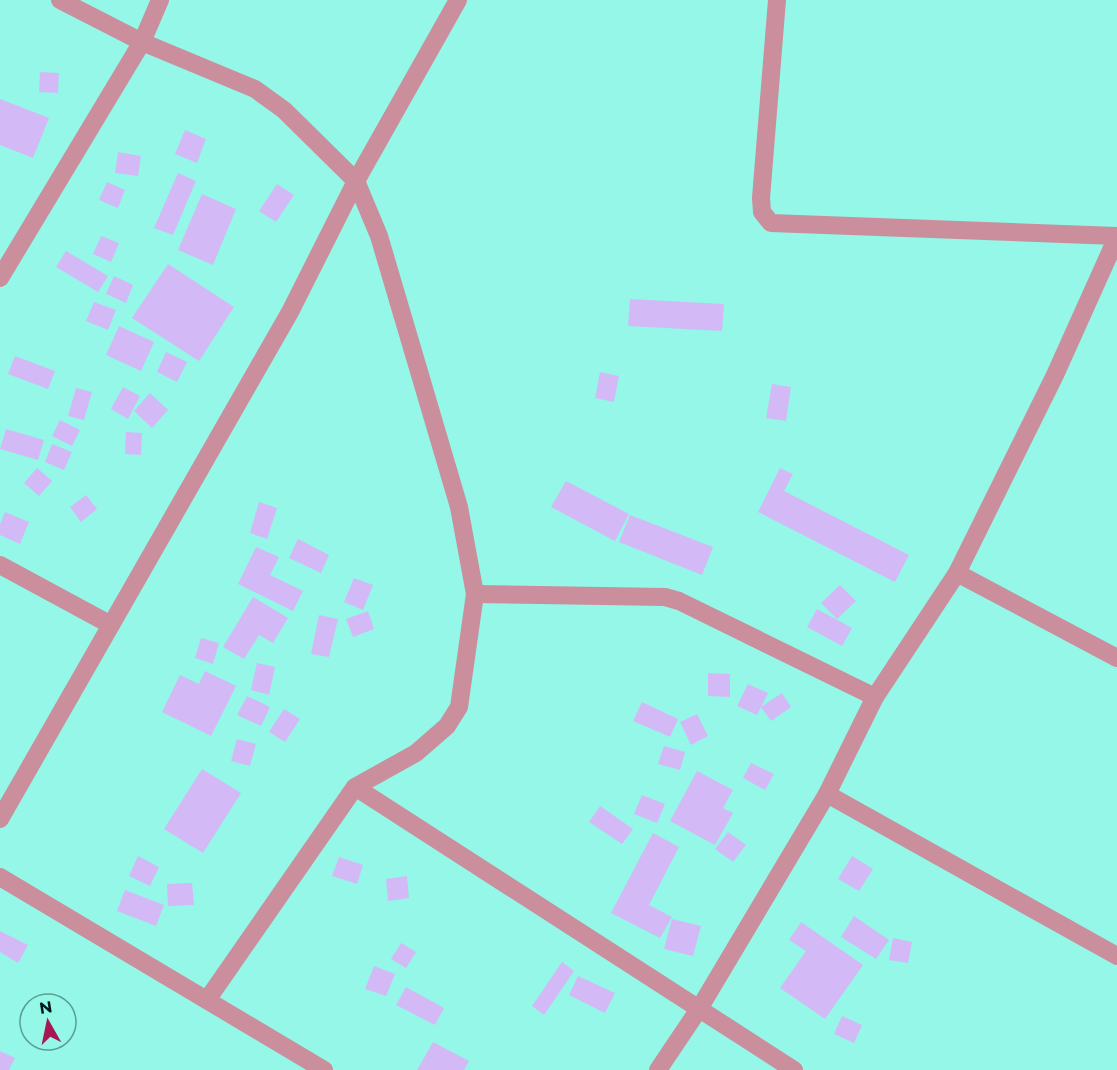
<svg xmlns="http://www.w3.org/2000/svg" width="1117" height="1070" viewBox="0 0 1117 1070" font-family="Montserrat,sans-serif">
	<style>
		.building { fill: #d3baf6 }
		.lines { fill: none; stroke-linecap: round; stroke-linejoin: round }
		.minor { stroke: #ca8e9c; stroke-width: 18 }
	</style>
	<rect width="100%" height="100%" fill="#94f7e8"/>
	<!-- building -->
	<g class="building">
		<polygon points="40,72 59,73 58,93 39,92"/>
		<polygon points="0,99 49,118 33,158 0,145"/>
		<polygon points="185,130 206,139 197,163 175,154"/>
		<polygon points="118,152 141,156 138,176 115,173"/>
		<polygon points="178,173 196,181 173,235 154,228"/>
		<polygon points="107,182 125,190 118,208 99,200"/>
		<polygon points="277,184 294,195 276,222 259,211"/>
		<polygon points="202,194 236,209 213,265 178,250"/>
		<polygon points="101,236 119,243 111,262 93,254"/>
		<polygon points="66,251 108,276 98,292 56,267"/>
		<polygon points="168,264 234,307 199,361 132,318"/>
		<polygon points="114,276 133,285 126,303 106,294"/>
		<polygon points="630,299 724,304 722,331 628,326"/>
		<polygon points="94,302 116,310 108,330 86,321"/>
		<polygon points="119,326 154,342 141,371 106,355"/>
		<polygon points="166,352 187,362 177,382 157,372"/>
		<polygon points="15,356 55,371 48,389 8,374"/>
		<polygon points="600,372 619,376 614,402 595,398"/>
		<polygon points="772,384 791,387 786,421 766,418"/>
		<polygon points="123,387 140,396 128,419 111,409"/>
		<polygon points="76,388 92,392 84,420 68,416"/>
		<polygon points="150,393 168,410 152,428 134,411"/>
		<polygon points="60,420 80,430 72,446 52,436"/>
		<polygon points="6,429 44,440 38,460 0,449"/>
		<polygon points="126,432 142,433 141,455 125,454"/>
		<polygon points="52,444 72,452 64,470 45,462"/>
		<polygon points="37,468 52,481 39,496 24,483"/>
		<polygon points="780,468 793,474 784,491 909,555 895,582 758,512"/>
		<polygon points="566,481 629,514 615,541 551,507"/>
		<polygon points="86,495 97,509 81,522 70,507"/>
		<polygon points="259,502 277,508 267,539 250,533"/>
		<polygon points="5,512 29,522 20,544 0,535 0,524"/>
		<polygon points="630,515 713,547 702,575 619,542"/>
		<polygon points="298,539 329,555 321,573 289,558"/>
		<polygon points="256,547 279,557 270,575 303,591 293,611 238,584"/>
		<polygon points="354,578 373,585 363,610 344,602"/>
		<polygon points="840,585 856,601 837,619 821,603"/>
		<polygon points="253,597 288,618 273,643 259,635 244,659 223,647"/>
		<polygon points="817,609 852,628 842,646 807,627"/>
		<polygon points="368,611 374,629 353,637 346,619"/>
		<polygon points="319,615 338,619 329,657 311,654"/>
		<polygon points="201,638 219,643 213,664 195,658"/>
		<polygon points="257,663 275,667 269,695 251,690"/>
		<polygon points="205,671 236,686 211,736 162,712 180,675 199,684"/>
		<polygon points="708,673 730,674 730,697 708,696"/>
		<polygon points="748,684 768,693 757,715 737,706"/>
		<polygon points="782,693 791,707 771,721 761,707"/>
		<polygon points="247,696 270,707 261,726 237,715"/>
		<polygon points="642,702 678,719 670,737 633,721"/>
		<polygon points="284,709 300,719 285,742 269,732"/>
		<polygon points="697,714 708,736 691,745 680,722"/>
		<polygon points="237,739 256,744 250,766 231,761"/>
		<polygon points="664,746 685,752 680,770 658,764"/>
		<polygon points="751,763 774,774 765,790 743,778"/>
		<polygon points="202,769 241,793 203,853 164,829"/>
		<polygon points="697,771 733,790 723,808 733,813 715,845 670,821"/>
		<polygon points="642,795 665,804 657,823 634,814"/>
		<polygon points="600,806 633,829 622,844 589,822"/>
		<polygon points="728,832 746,845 733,862 715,849"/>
		<polygon points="653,833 679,847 649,905 672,917 660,938 611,913"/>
		<polygon points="138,856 159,867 150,886 129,876"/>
		<polygon points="852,856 873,869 859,891 838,879"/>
		<polygon points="339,857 363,865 357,884 332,876"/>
		<polygon points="407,876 409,898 388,901 386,879"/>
		<polygon points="192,883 194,905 168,906 167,884"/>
		<polygon points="125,890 164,905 156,926 117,911"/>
		<polygon points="854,916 889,940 876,959 841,937"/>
		<polygon points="672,919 701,926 693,956 664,949"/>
		<polygon points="801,922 863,965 825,1019 780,988 806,951 789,940"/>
		<polygon points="0,931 28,945 18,963 0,952"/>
		<polygon points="893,938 912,942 908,963 889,960"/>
		<polygon points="401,943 416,952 406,968 391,959"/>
		<polygon points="562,962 574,971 544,1015 532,1006"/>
		<polygon points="374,966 395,974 386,996 365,989"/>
		<polygon points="578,976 615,993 605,1013 569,995"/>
		<polygon points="406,987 444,1008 435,1025 396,1005"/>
		<polygon points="842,1016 862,1025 854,1043 834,1034"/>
		<polygon points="433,1042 469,1061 464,1070 417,1070"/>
		<polygon points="0,1051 15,1058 9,1070 0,1070"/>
	</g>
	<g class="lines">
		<!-- minor -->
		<g class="minor">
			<polyline points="60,0 142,42 255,89 284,110 356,181 379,236 459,507 475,594 459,707 447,726 416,753 355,787 207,1000"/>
			<polyline points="777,0 761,198 762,212 771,223 1117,236"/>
			<polyline points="0,278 142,42 160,0"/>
			<polyline points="0,565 111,625"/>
			<polyline points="957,573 1117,658"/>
			<polyline points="475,594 665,597 679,601 875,697"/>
			<polyline points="355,787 794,1070"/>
			<polyline points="827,794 1117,956"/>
			<polyline points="0,819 290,312 356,181 458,0"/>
			<polyline points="0,877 324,1070"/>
			<polyline points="658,1070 699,1009 827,794 875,697 957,573 1055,375 1117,237"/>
		</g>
	</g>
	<!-- north arrow -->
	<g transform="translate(48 1022) rotate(351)"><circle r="28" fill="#94f7e8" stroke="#599f94" stroke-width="1.5"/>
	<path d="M0-4.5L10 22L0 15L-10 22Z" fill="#a81753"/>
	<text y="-9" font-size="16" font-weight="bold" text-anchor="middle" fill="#001a16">N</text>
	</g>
</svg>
